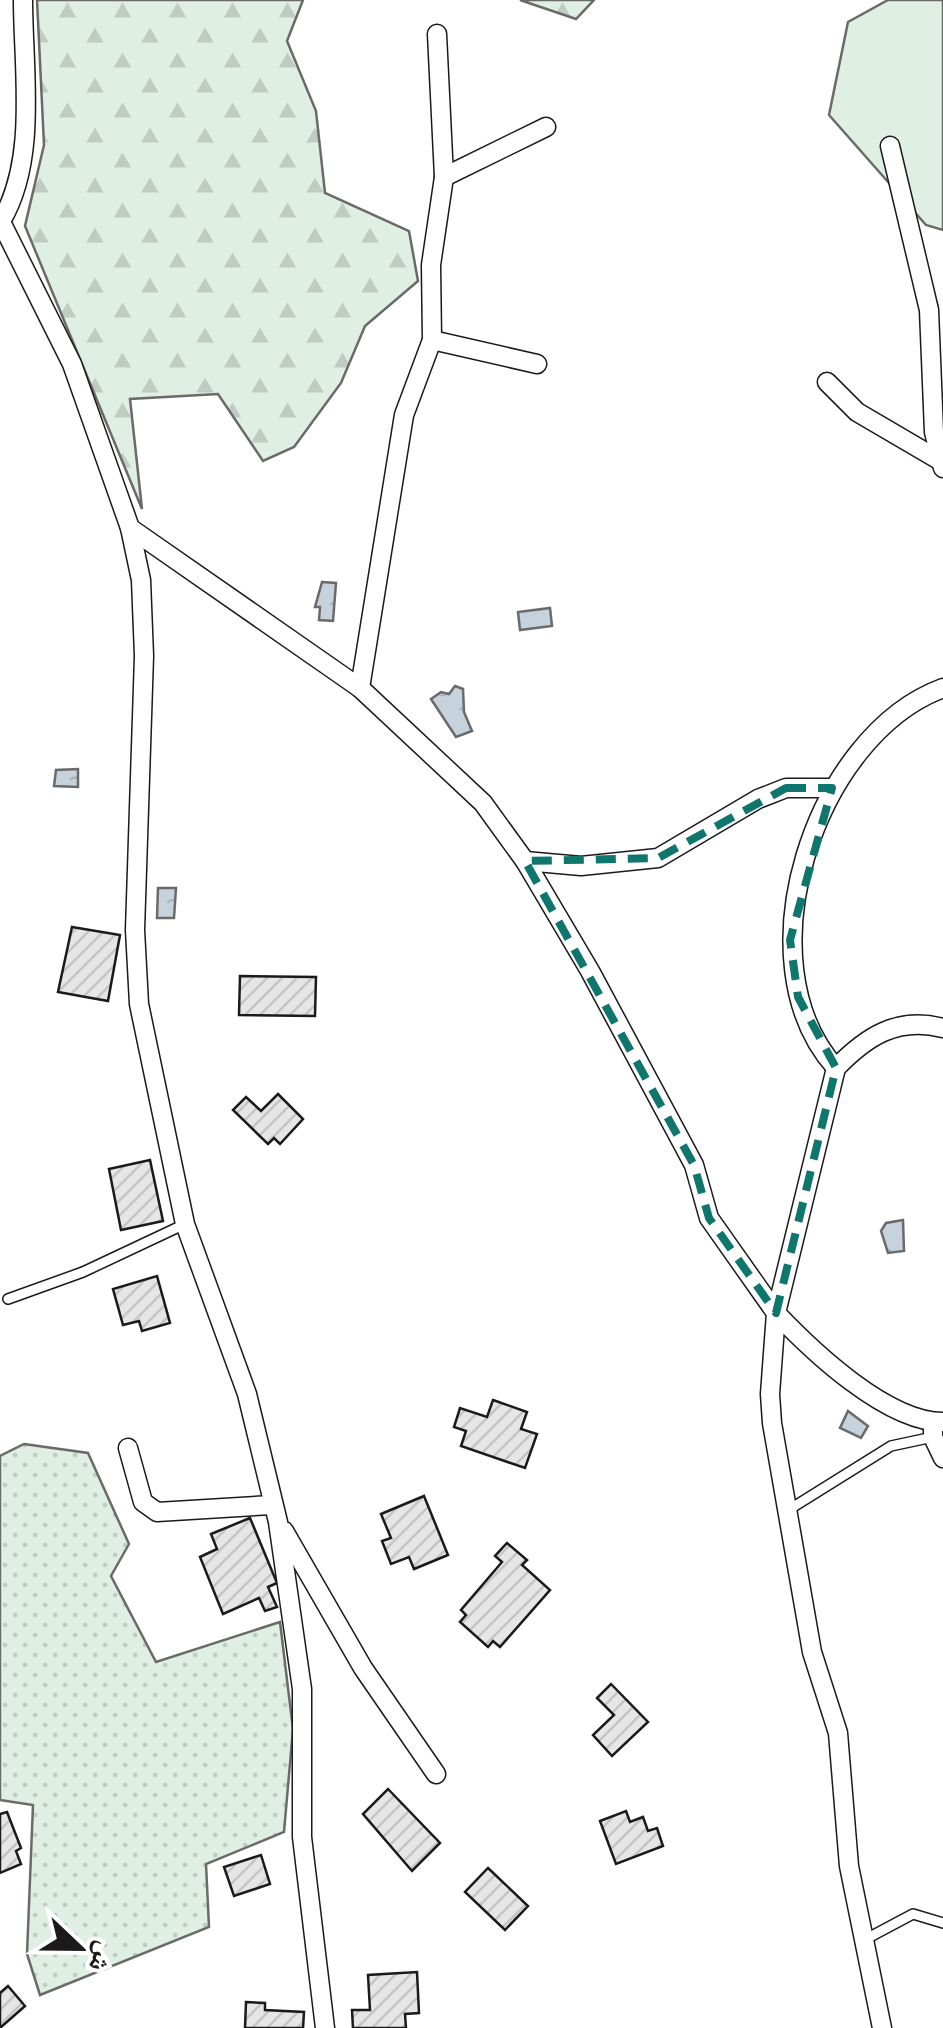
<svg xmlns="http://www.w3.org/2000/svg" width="943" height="2028" viewBox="0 0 943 2028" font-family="'PT Sans Narrow','Noto Naskh Arabic',sans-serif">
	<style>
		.grass { fill: url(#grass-dots); stroke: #6a6a6a; stroke-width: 2.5 }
		.forest { fill: url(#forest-firs); stroke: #6a6a6a; stroke-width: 2.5 }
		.park { fill: #e0efe3; stroke: #6a6a6a; stroke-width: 2.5 }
		.water { fill: url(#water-ripples); stroke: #6a6a6a; stroke-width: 2.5 }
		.building { fill: url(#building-hatch); stroke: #1a1a1a; stroke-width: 2.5 }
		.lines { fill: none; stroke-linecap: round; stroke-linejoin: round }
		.lane-casing { stroke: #1a1a1a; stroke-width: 12 }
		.street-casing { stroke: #1a1a1a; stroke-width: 21 }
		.lane { stroke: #fff; stroke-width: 9 }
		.street { stroke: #fff; stroke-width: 18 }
		.marked { fill: none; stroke: #0f766e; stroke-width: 8; stroke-dasharray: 20 12; stroke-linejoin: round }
	</style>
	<defs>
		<pattern id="grass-dots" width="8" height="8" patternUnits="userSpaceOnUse" patternTransform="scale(2.5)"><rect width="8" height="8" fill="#e0efe3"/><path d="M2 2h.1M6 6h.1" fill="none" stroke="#c0ccc2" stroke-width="1.8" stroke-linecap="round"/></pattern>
		<pattern id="forest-firs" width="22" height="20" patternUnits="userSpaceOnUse" patternTransform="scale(2.5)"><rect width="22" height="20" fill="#e0efe3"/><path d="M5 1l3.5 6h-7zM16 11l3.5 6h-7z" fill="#c0ccc2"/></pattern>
		<pattern id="water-ripples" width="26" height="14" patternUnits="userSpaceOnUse" patternTransform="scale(2.5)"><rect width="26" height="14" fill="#c6d2dc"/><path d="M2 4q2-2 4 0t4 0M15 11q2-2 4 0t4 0" fill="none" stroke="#aab4bc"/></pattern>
		<pattern id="building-hatch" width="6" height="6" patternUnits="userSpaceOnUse" patternTransform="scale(2.5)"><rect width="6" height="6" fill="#e6e6e6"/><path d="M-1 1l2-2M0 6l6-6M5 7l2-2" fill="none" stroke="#c5c5c5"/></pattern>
	</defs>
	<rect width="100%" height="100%" fill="#fff"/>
	<!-- grass -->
	<polygon class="grass" points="24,1444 88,1453 129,1544 111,1576 156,1662 280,1622 293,1729 284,1832 206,1864 209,1927 40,1995 27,1954 33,1805 0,1800 0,1456"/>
	<!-- forest -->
	<g class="forest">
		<polygon points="37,0 303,0 287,41 316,111 325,193 409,231 418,281 365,326 341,383 294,447 263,461 218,394 130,399 142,509 25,226 44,145"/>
		<polygon points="520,0 594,0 576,19"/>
	</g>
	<!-- park -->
	<polygon class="park" points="888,0 943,0 943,230 926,225 829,115 848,22"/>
	<!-- water -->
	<g class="water">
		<polygon points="322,582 336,583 333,621 319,620 320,607 315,607"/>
		<polygon points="550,608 552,626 520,630 518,612"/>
		<polygon points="455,686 463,689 464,712 472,731 456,737 431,699 441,692 449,694"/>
		<polygon points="78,769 78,787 54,786 56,770"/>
		<polygon points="158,888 176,888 174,918 157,918"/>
		<polygon points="903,1220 904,1251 888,1253 881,1231 886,1223"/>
		<polygon points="848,1411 868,1426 861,1438 840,1428"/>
	</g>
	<!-- building -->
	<g class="building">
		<polygon points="72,927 120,935 108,1001 58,992"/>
		<polygon points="240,976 316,977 315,1016 239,1015"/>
		<polygon points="278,1094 303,1119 280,1144 274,1138 268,1144 233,1110 246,1097 261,1111"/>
		<polygon points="150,1160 163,1221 121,1230 109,1169"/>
		<polygon points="157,1276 170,1323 142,1331 139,1321 123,1325 113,1289"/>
		<polygon points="493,1400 527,1412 521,1429 537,1434 525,1468 461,1446 466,1431 454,1427 460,1408 487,1417"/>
		<polygon points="424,1496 448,1555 414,1569 409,1557 391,1564 382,1541 391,1538 381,1514"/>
		<polygon points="250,1518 277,1583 268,1587 277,1607 265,1611 259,1598 223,1614 200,1557 217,1549 211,1534"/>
		<polygon points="507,1543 527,1560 522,1565 550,1590 500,1647 493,1641 488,1647 460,1622 466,1615 461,1610 502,1562 495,1556"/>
		<polygon points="611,1684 648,1722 612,1756 593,1735 614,1715 597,1698"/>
		<polygon points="388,1789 440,1843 412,1871 363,1814"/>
		<polygon points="626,1811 630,1822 643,1817 648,1831 657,1828 663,1846 616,1864 600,1821"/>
		<polygon points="7,1812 21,1848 16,1851 21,1864 0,1873 0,1814"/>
		<polygon points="261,1855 270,1884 234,1896 224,1867"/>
		<polygon points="488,1868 528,1906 505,1930 465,1892"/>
		<polygon points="417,1972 419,2013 405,2014 406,2028 353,2028 352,2010 370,2010 368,1975"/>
		<polygon points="8,1986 25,2006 0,2028 0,1993"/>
		<polygon points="246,2002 265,2003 265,2010 304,2012 303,2028 245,2028"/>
	</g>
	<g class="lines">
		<defs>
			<g id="lane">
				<polyline points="8,1299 83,1272 185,1224"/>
				<polyline points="790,1509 891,1446 933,1437"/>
				<polyline points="866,1939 913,1914 943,1923"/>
			</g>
			<g id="street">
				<polyline points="890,146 929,310 934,432 943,468"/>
				<polyline points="444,177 546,127"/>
				<polyline points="0,220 72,364 130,528 360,688 483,803 525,861 590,971 694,1165 709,1218 776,1313 770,1394 772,1423 812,1652 838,1733 849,1866 882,2028"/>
				<path d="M1,221C38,160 23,69 23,0"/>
				<polyline points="432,340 537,364"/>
				<polyline points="827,382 857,412 939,460"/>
				<polyline points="130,528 141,580 144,656 135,930 139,1004 185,1224 247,1394 278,1522 302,1689 302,1837 325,2028"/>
				<polyline points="360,688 404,415 432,340 431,265 444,177 437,34"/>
				<polyline points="525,861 581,866 658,858 758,799 786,788 832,788"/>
				<path d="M943,1028C897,1016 866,1037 836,1068L776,1313C813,1352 887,1422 943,1422"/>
				<path d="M836,1068C740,962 815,735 943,688"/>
				<polyline points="933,1422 933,1437 943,1458"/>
				<polyline points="128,1448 143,1502 157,1512 272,1505"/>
				<polyline points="284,1531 363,1668 436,1774"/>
			</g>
		</defs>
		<!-- lane casing -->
		<use href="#lane" class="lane-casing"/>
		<!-- street casing -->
		<use href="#street" class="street-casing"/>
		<!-- lane -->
		<use href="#lane" class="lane"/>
		<!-- street -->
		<use href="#street" class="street"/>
	</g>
	<!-- marked area -->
	<path class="marked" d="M786,788H832L790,940L798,997L836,1068L776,1313L709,1218L694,1165L525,861L658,858Z"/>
	<!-- north arrow -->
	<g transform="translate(80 1948) rotate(112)" stroke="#ffffff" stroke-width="8" paint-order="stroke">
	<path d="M0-8L18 38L0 25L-18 38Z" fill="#1a1a1a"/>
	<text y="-15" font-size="28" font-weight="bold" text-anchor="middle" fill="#1a1a1a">ش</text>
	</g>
</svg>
